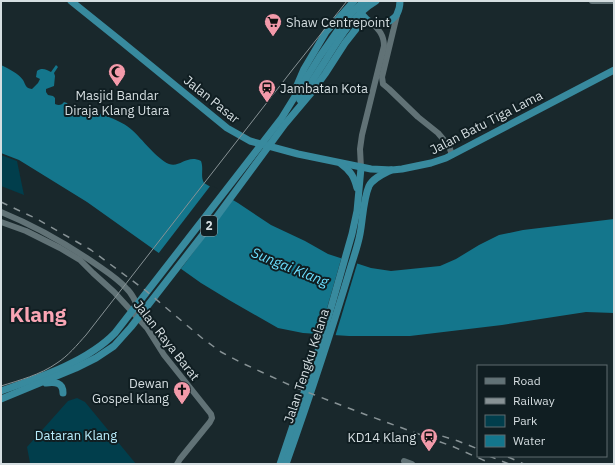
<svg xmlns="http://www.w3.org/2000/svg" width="615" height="465" viewBox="0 0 615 465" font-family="'IBM Plex Sans',sans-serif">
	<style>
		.green { fill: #013e4c }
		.water { fill: #14768c }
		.pier { fill: #19282c }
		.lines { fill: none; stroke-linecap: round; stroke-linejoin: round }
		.secondary { stroke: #617276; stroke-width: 6 }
		.trunk { stroke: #388a9e; stroke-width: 7 }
		.tram { stroke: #879295; stroke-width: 1 }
		.rail { stroke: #879295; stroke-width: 1.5; stroke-dasharray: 7 7; stroke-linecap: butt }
		.labels { text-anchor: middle; stroke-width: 4; stroke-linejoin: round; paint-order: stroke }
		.shield { fill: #101e22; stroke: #9aa4a8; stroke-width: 1 }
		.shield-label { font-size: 12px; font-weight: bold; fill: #d5dee1 }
		.poi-label { font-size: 13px; fill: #d5dee1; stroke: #101e22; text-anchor: start }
		.street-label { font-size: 13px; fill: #d5dee1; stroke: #101e22 }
		.park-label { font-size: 13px; fill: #b8ecfb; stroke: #101e22 }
		.water-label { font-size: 14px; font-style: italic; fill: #6bdffe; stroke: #101e22 }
		.town-label { font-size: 21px; font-weight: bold; fill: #f9a5b4; stroke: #101e22 }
	</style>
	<rect width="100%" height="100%" fill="#19282c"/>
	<!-- green -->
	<g class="green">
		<polygon points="1,155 17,161 24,195 1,186"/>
		<polygon points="77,398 85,402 136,464 34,464 30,463 27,447 68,401"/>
	</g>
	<!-- water -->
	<path class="water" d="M1,65C9,69 18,73 23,80C26,85 25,88 32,89L38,83L40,79L36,77L37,71C42,67 47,70 51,72L56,65L58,67L54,73L55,76L54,86L46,89V92L48,95L53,96L55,98V104C59,106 62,105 64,102L67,103L68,105L67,109L69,113H80L85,108C99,114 122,120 132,130C142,139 157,159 169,164C180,168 187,154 201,161C204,169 200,176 204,183L238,203L271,225L305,241L328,254L371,268L391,271L440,266L456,259L479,245L499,235L523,230L614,219V313L586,312L502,325L410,336H349L303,333L278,328L229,300L201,283L87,202L19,160L1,153Z"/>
	<!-- pier -->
	<g class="pier">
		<polygon points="211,185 234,198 180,270 158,254"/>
		<polygon points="342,256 358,261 335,337 319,336"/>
	</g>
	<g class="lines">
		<!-- secondary -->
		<g class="secondary">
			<polyline points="592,1 614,1"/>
			<polyline points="397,15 382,77 383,84 389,89 418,117 438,133 449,146 452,155"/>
			<path d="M361,168L360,149L362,135L384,46C384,35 379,30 372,23"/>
			<path d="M1,212C35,226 67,244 97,265C107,272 118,279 126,288C134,295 138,307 142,317"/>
			<polyline points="1,222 26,231 60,248 80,260 93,273 114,292 147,328 164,355 211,414 212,418 210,422 180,459 177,464"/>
			<polyline points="404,461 412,464"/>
		</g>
		<!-- trunk -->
		<g class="trunk">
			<polyline points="71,1 122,42 227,128 250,141 298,154 371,169 392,170 402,169 431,163 446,158 614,70"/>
			<path d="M359,9C365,21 375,28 388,22C391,20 396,17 397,14C399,10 400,5 400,1"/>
			<polyline points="295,90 304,69 326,32 354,1"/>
			<path d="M300,100C309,86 318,72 327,58C340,37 354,14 376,1"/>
			<path d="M341,164C351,171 354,177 357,188"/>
			<path d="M46,383C55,382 63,382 63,393"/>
			<path d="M1,391C38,378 87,362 115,333L281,119L320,56L345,20L354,10L365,1"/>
			<polyline points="1,399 76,368 96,358 114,346 131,327 215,219 285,124 312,92 325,74 345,43 356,29 359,26 364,24 372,23"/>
			<polyline points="280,464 322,339 352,234 357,211 361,168"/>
			<path d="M286,464C309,399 331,333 351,266C354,256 358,245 360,234C363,219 363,200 369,186C373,178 383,174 391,170"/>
		</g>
		<!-- tram -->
		<path class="tram" d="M1,386C20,380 40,375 57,363C68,356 77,345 86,335L293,69L347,1"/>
		<!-- rail -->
		<g class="rail">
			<polyline points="1,202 37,219 91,250 145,290 202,338 221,352 242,363 294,387 364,414 454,447 492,464"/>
			<polyline points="429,432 458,441 478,449"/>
			<polyline points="489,456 509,464"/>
			<polyline points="508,457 524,464"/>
		</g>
	</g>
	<!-- icons -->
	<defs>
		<symbol id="supermarket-pin" viewBox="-11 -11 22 30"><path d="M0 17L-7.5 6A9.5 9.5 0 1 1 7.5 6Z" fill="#f39aaa" stroke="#101e22"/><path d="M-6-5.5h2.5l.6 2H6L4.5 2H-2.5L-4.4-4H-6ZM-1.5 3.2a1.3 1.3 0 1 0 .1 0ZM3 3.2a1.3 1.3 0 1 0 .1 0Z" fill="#111"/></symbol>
		<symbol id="mosque-pin" viewBox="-11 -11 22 30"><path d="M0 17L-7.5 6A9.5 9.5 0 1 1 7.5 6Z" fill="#f39aaa" stroke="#101e22"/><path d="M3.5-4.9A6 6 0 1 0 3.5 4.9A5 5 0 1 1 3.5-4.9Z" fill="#111"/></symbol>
		<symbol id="station-pin" viewBox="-11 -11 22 30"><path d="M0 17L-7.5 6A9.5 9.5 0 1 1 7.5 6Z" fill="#f39aaa" stroke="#101e22"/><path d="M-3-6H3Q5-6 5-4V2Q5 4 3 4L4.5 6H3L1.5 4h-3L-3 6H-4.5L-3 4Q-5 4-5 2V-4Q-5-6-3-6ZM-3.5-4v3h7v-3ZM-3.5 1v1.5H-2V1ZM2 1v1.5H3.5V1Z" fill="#111"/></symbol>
		<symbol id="church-pin" viewBox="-11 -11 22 30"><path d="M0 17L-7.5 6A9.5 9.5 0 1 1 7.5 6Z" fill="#f39aaa" stroke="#101e22"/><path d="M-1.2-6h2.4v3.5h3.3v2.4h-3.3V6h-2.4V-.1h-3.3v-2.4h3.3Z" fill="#111"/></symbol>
	</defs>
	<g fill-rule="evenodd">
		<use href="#supermarket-pin" x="263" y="12" width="20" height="27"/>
		<use href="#mosque-pin" x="107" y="62" width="20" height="27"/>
		<use href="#station-pin" x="257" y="78" width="20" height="27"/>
		<use href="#church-pin" x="172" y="380" width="20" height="27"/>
		<use href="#station-pin" x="419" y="427" width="20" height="27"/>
	</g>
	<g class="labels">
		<!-- shield labels -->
		<rect class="shield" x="201" y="216" width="16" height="20" rx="3"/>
		<g class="shield-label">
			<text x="209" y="230">2</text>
		</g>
		<!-- poi labels -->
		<g class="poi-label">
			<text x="286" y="27">Shaw Centrepoint</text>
			<text x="280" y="93">Jambatan Kota</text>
			<text x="117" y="100" text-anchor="middle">Masjid Bandar<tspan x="117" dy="15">Diraja Klang Utara</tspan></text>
			<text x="169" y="388" text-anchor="end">Dewan<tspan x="169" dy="15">Gospel Klang</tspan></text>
			<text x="416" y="442" text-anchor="end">KD14 Klang</text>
		</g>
		<!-- street labels -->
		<g class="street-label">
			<text transform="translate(212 99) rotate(39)" y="5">Jalan Pasar</text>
			<text transform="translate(486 122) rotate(-27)" y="5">Jalan Batu Tiga Lama</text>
			<text transform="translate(167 340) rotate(52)" y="5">Jalan Raya Barat</text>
			<text transform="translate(306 366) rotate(-72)" y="5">Jalan Tengku Kelana</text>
		</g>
		<!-- park labels -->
		<g class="park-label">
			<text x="76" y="440">Dataran Klang</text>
		</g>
		<!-- water labels -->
		<g class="water-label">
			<text transform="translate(290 267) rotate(22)" y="5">Sungai Klang</text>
		</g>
		<!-- town labels -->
		<g class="town-label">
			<text x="38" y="322">Klang</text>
		</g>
	</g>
	<!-- border -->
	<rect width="615" height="465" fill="none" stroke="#d5dee1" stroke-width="4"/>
	<!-- legend -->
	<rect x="477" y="365" width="130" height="92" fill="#101e22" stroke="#5f6b6e"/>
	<rect x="485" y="378" width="20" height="6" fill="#617276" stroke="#5f6b6e"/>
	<text x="513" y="385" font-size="12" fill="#d5dee1">Road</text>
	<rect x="485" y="398" width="20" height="6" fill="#879295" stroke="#5f6b6e"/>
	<text x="513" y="405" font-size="12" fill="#d5dee1">Railway</text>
	<rect x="485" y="415" width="20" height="12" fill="#013e4c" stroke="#5f6b6e"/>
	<text x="513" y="425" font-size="12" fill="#d5dee1">Park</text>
	<rect x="485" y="435" width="20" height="12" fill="#14768c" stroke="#5f6b6e"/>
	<text x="513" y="445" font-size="12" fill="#d5dee1">Water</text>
</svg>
